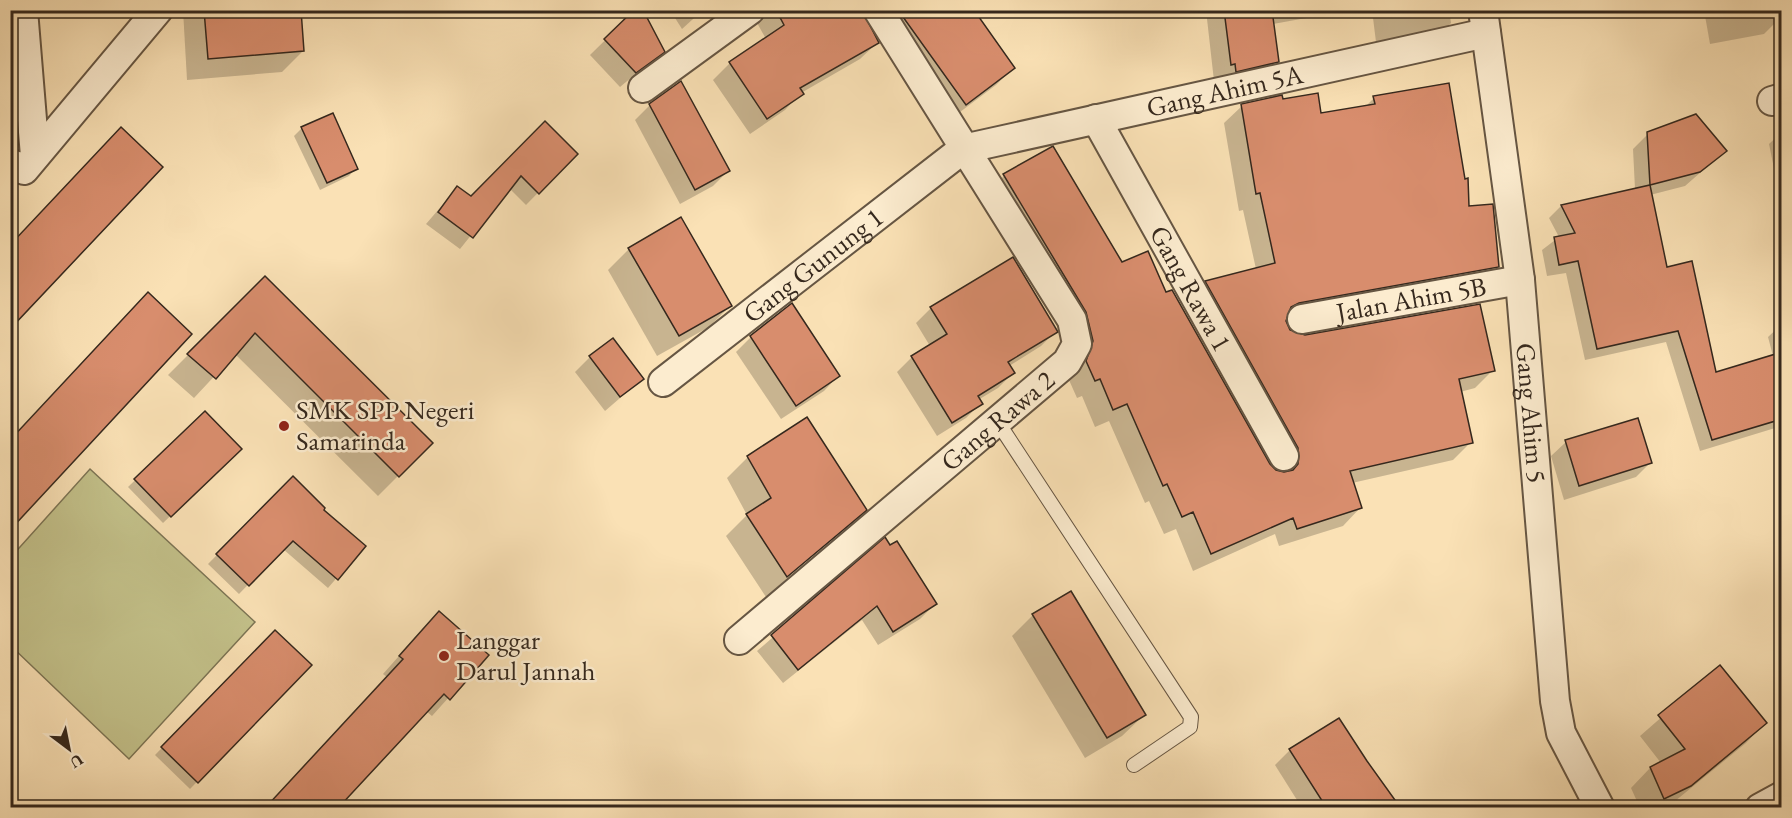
<svg xmlns="http://www.w3.org/2000/svg" width="1792" height="818" viewBox="0 0 1792 818" font-family="'EB Garamond',serif">
	<style>
		.green { fill: #c3c18a; stroke: #7c7454; stroke-width: 1.5 }
		.shadow { fill: #0003 }
		.building { fill: #d88d6d; stroke: #35281d; stroke-width: 1.5 }
		.lines { fill: none; stroke-linecap: round; stroke-linejoin: round }
		.service-casing { stroke: #665643; stroke-width: 16 }
		.minor-casing { stroke: #665643; stroke-width: 32 }
		.service { stroke: #fceccf; stroke-width: 14 }
		.minor { stroke: #fceccf; stroke-width: 28 }
		.poi-dot { fill: #8f2418; stroke: #fceccf; stroke-width: 2 }
		.labels { text-anchor: middle; stroke-width: 5; stroke-linejoin: round; paint-order: stroke }
		.street-label { font-size: 27px; fill: #35281d; stroke: #fceccf }
		.poi-label { font-size: 27px; fill: #35281d; stroke: #fceccf; text-anchor: start }
	</style>
	<rect width="100%" height="100%" fill="#fae1b5"/>
	<filter id="stains"><feTurbulence type="fractalNoise" baseFrequency=".00333" numOctaves="4"/><feColorMatrix values="0 0 0 0 .2 0 0 0 0 .09 0 0 0 0 .02 0 0 0 .5 -.17"/></filter>
	<radialGradient id="worn" r=".72"><stop offset=".6" stop-color="#630" stop-opacity="0"/><stop offset="1" stop-color="#630" stop-opacity=".3"/></radialGradient>
	<!-- green -->
	<polygon class="green" points="90,469 255,622 129,759 11,646 11,557"/>
	<!-- shadow -->
	<g class="shadow">
		<polygon points="183,10 300,10 303,51 282,72 187,80"/>
		<polygon points="636,10 663,51 620,87 590,55"/>
		<polygon points="670,10 703,10 682,29"/>
		<polygon points="767,10 860,10 877,43 860,59 801,93 785,110 750,134 713,80 730,63 766,39 756,21"/>
		<polygon points="862,10 973,10 1013,68 996,85 948,121 875,18"/>
		<polygon points="1206,10 1351,10 1273,24 1277,62 1260,78 1214,81"/>
		<polygon points="1372,10 1449,10 1451,23 1434,40 1377,50"/>
		<polygon points="1704,10 1778,10 1779,19 1764,34 1710,44"/>
		<polygon points="1374,98 1468,207 1497,266 1479,284 1285,319 1289,331 1305,337 1493,370 1475,388 1460,392 1471,442 1453,460 1352,483 1360,508 1343,526 1279,546 1275,534 1193,571 1176,529 1164,534 1149,501 1145,503 1109,421 1095,427 1082,396 1077,398 1069,380 1076,360 1069,330 986,193 1004,176 1052,148 1121,264 1165,293 1268,465 1281,473 1281,466 1189,300 1206,282 1256,269 1243,210 1239,211 1224,123 1242,106 1282,101 1320,115 1365,107"/>
		<polygon points="650,105 728,171 713,186 680,204 635,120"/>
		<polygon points="545,123 576,154 526,205 509,188 460,249 426,224 457,188 471,198"/>
		<polygon points="302,128 356,168 349,176 320,190 294,136"/>
		<polygon points="1782,132 1782,203 1781,203 1769,144"/>
		<polygon points="1648,134 1725,151 1685,186 1650,195 1666,268 1714,374 1773,356 1768,337 1782,324 1782,426 1700,451 1666,342 1585,360 1566,273 1547,276 1542,250 1559,237 1549,218 1561,206 1635,189 1633,149"/>
		<polygon points="629,249 730,306 709,327 657,356 608,270"/>
		<polygon points="265,278 431,443 378,496 235,354 194,398 168,375"/>
		<polygon points="931,308 1056,331 1041,346 1009,366 1013,373 998,388 978,400 981,403 966,418 937,436 897,372 912,357 930,346 916,323"/>
		<polygon points="751,337 838,376 824,391 781,419 736,352"/>
		<polygon points="590,357 642,379 605,411 575,372"/>
		<polygon points="205,413 240,449 163,523 128,487"/>
		<polygon points="1566,442 1651,462 1636,477 1564,500 1551,456"/>
		<polygon points="748,457 865,509 766,597 726,536 747,515 727,478"/>
		<polygon points="293,478 321,510 364,546 328,588 283,549 239,594 208,564"/>
		<polygon points="885,540 935,604 920,619 878,645 862,620 783,683 757,651"/>
		<polygon points="1033,615 1144,715 1122,736 1085,758 1012,636"/>
		<polygon points="422,630 487,655 432,716 426,711 337,808 267,808 387,677 383,674"/>
		<polygon points="275,632 310,665 190,789 155,755"/>
		<polygon points="1719,667 1765,723 1746,743 1669,806 1640,808 1631,788 1650,768 1661,763 1640,736"/>
		<polygon points="1339,720 1398,808 1302,808 1275,765 1290,750"/>
	</g>
	<!-- building -->
	<g class="building">
		<polygon points="204,10 301,10 304,51 208,59"/>
		<polygon points="634,10 643,10 665,52 636,73 604,39"/>
		<polygon points="776,10 862,10 879,43 800,88 804,94 767,119 729,62 784,25"/>
		<polygon points="898,10 974,10 1015,68 966,105"/>
		<polygon points="1224,10 1272,10 1279,62 1236,72 1235,64 1231,65"/>
		<polygon points="681,81 730,171 695,190 649,104"/>
		<polygon points="1449,83 1465,179 1468,178 1469,206 1493,204 1499,267 1299,303 1291,307 1286,321 1290,330 1305,335 1480,304 1495,371 1459,379 1473,443 1350,471 1362,508 1297,529 1293,518 1211,554 1193,512 1182,517 1167,484 1163,486 1127,404 1113,410 1100,379 1095,381 1086,361 1093,341 1086,312 1003,174 1053,146 1122,262 1148,251 1166,292 1172,290 1270,464 1276,470 1284,472 1293,470 1298,464 1298,448 1205,281 1275,263 1260,193 1256,194 1241,104 1282,95 1283,99 1318,93 1321,113 1375,104 1373,96"/>
		<polygon points="333,113 358,169 327,183 301,127"/>
		<polygon points="1696,114 1727,151 1700,172 1650,185 1647,132"/>
		<polygon points="545,121 578,154 539,194 521,176 473,238 438,212 457,186 471,196"/>
		<polygon points="121,127 163,167 10,329 10,245"/>
		<polygon points="1650,185 1667,267 1692,261 1716,372 1782,352 1782,419 1712,440 1678,331 1597,349 1578,261 1559,265 1554,237 1575,233 1561,205"/>
		<polygon points="681,217 732,306 679,336 628,248"/>
		<polygon points="1013,257 1058,332 1008,362 1015,373 978,396 983,404 952,423 911,356 947,334 930,307"/>
		<polygon points="265,276 433,443 399,477 255,333 216,379 187,354"/>
		<polygon points="148,292 192,334 10,530 10,440"/>
		<polygon points="792,303 840,376 796,406 750,336"/>
		<polygon points="613,338 644,379 620,397 589,356"/>
		<polygon points="205,411 242,449 171,517 134,479"/>
		<polygon points="807,417 867,510 787,577 746,514 771,498 747,456"/>
		<polygon points="1638,418 1652,463 1579,486 1565,440"/>
		<polygon points="293,476 325,508 324,510 366,546 338,580 293,541 249,586 216,554"/>
		<polygon points="885,537 890,545 897,541 937,604 893,632 877,606 798,670 771,635"/>
		<polygon points="1071,591 1146,715 1107,738 1032,614"/>
		<polygon points="439,611 489,655 450,700 444,694 339,807 266,807 403,659 399,656"/>
		<polygon points="275,630 312,665 198,783 161,747"/>
		<polygon points="1720,665 1767,723 1691,786 1664,799 1650,767 1685,749 1658,715"/>
		<polygon points="1339,718 1367,761 1400,807 1326,807 1289,749"/>
	</g>
	<g class="lines">
		<defs>
			<polyline id="service" points="997,421 1191,717 1190,727 1134,765"/>
			<g id="minor">
				<polyline points="23,10 35,156"/>
				<path id="s1" d="M1483,10L1520,280L1555,701L1561,733L1600,808"/>
				<polyline points="643,88 750,10"/>
				<polyline points="1772,101 1782,98"/>
				<path id="s2" d="M1096,119L1284,456"/>
				<polyline points="10,163 24,170 158,10"/>
				<path id="s3" d="M1302,319L1520,280"/>
				<path id="s4" d="M663,382L963,149L1486,33"/>
				<path id="s5" d="M739,640L1067,362L1077,344L1072,320L878,10"/>
				<polyline points="1760,808 1782,796"/>
			</g>
		</defs>
		<!-- service casing -->
		<use href="#service" class="service-casing"/>
		<!-- minor casing -->
		<use href="#minor" class="minor-casing"/>
		<!-- service -->
		<use href="#service" class="service"/>
		<!-- minor -->
		<use href="#minor" class="minor"/>
	</g>
	<!-- markers -->
	<g class="poi-dot">
		<circle cx="284" cy="426" r="6"/>
		<circle cx="444" cy="656" r="6"/>
	</g>
	<g class="labels">
		<!-- street labels -->
		<g class="street-label">
			<text dy="9" stroke="none"><textPath href="#s4" startOffset="648">Gang Ahim 5A</textPath></text>
			<text dy="9" stroke="none"><textPath href="#s4" startOffset="190">Gang Gunung 1</textPath></text>
			<text dy="9" stroke="none"><textPath href="#s2" startOffset="194">Gang Rawa 1</textPath></text>
			<text dy="9" stroke="none"><textPath href="#s3" startOffset="111">Jalan Ahim 5B</textPath></text>
			<text dy="9" stroke="none"><textPath href="#s1" startOffset="406">Gang Ahim 5</textPath></text>
			<text dy="9" stroke="none"><textPath href="#s5" startOffset="339">Gang Rawa 2</textPath></text>
		</g>
		<!-- poi labels -->
		<g class="poi-label">
			<text x="296" y="419">SMK SPP Negeri<tspan x="296" dy="31">Samarinda</tspan></text>
			<text x="456" y="649">Langgar<tspan x="456" dy="31">Darul Jannah</tspan></text>
		</g>
	</g>
	<!-- margin -->
	<rect width="1792" height="818" fill="none" stroke="#fae1b5" stroke-width="36"/>
	<rect x="12" y="12" width="1768" height="794" fill="none" stroke="#35281d" stroke-width="3"/>
	<rect x="18" y="18" width="1756" height="782" fill="none" stroke="#35281d" stroke-width="1.5"/>
	<!-- north arrow -->
	<g transform="translate(69 749) rotate(148)" stroke="#fceccf" stroke-width="4.5" paint-order="stroke">
	<path d="M0-4.5L10 22L0 15L-10 22Z" fill="#35281d"/>
	<text y="-9" font-size="16" font-weight="bold" text-anchor="middle" fill="#35281d">U</text>
	</g>
	<rect width="100%" height="100%" filter="url(#stains)"/>
	<rect width="100%" height="100%" fill="url(#worn)"/>
</svg>
